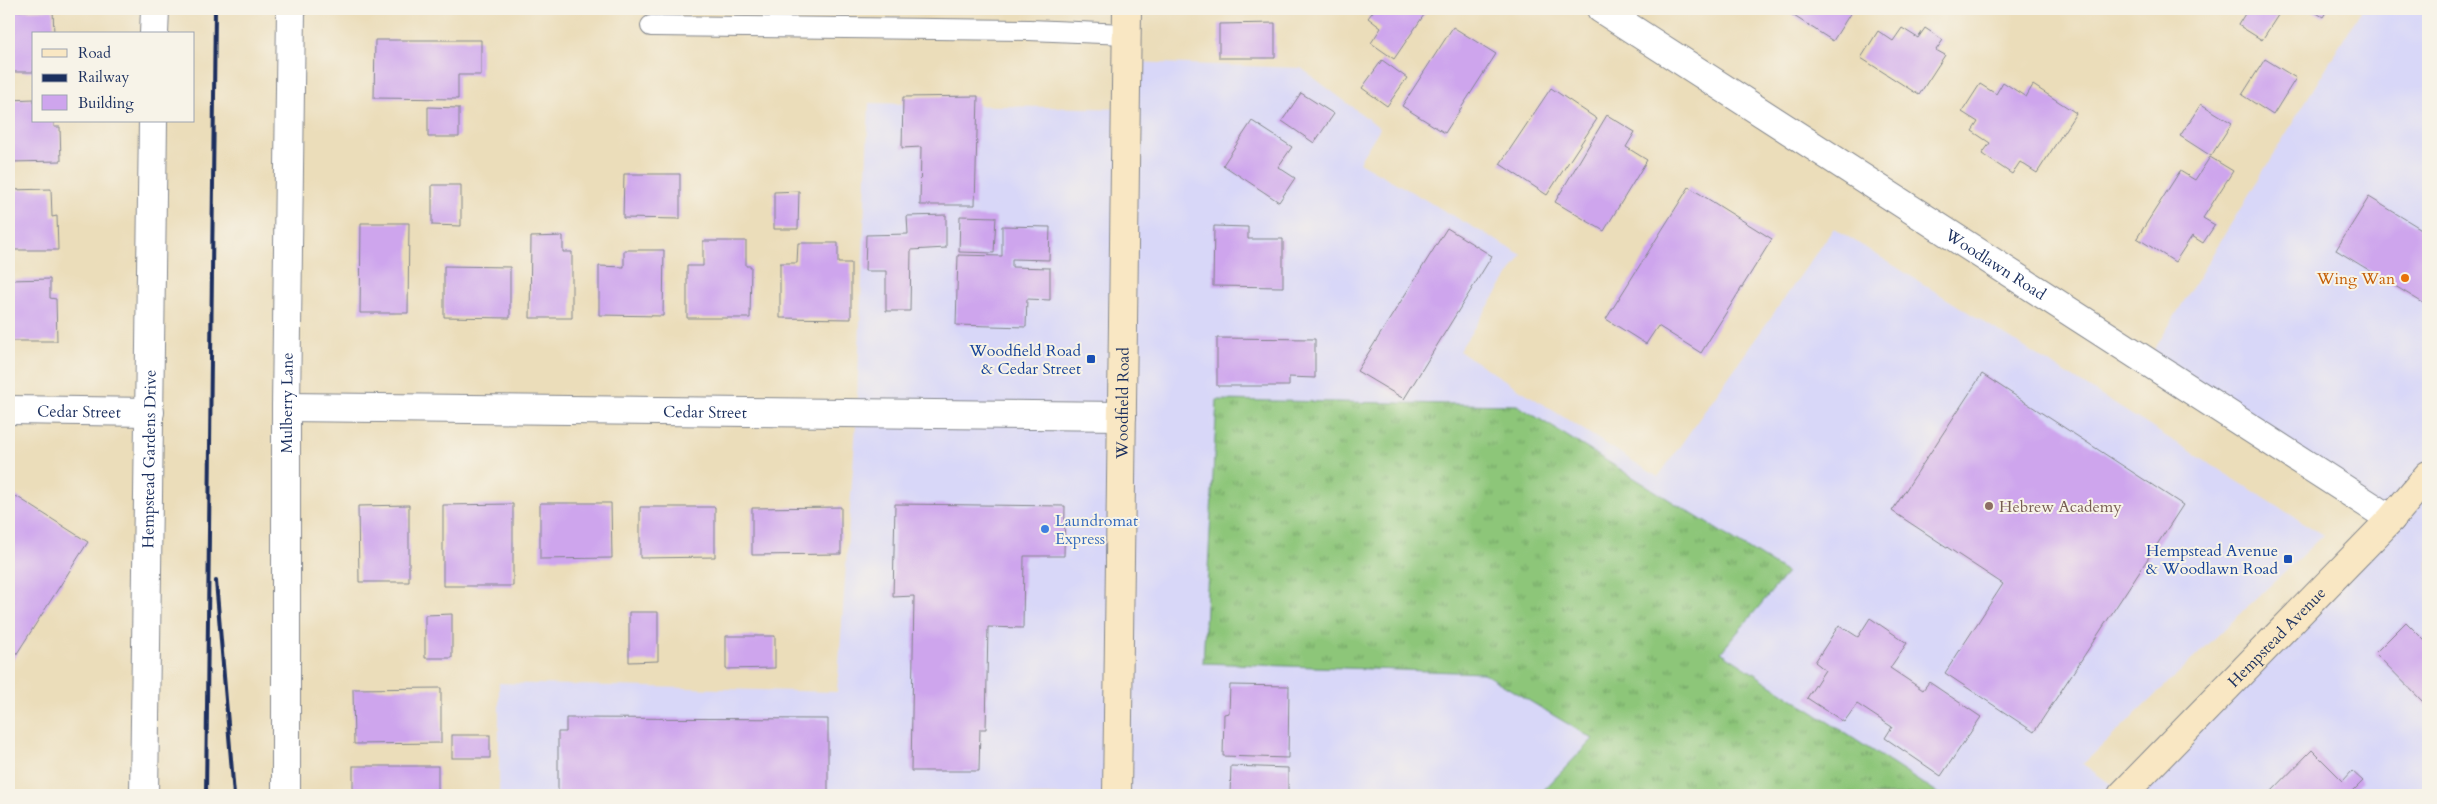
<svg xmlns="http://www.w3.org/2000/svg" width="2437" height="804" viewBox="0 0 2437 804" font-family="Cardo,serif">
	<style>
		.built { fill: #d8d7f8 }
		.grass { fill: url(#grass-tufts); stroke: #547a6c }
		.building { fill: #cea5ed }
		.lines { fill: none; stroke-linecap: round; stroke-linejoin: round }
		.service-casing { stroke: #83868c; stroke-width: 22 }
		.minor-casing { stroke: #83868c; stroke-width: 30 }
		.secondary-casing { stroke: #83868c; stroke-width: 30 }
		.service { stroke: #fff; stroke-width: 20 }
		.minor { stroke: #fff; stroke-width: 28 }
		.secondary { stroke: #f9e7c3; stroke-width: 28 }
		.rail { stroke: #1b2f5e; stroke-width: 4 }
		.food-dot { fill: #e8710a; stroke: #f7f3e8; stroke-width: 2 }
		.transit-dot { fill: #1a4fb4; stroke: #f7f3e8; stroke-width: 2 }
		.education-dot { fill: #8d6e63; stroke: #f7f3e8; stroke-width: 2 }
		.shop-dot { fill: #3f7fe0; stroke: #f7f3e8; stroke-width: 2 }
		.labels { text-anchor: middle; stroke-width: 4; stroke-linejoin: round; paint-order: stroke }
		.street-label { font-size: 16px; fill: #1b2f5e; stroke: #f7f3e8 }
		.food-label { font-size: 16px; fill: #c56008; stroke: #f7f3e8; text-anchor: end }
		.transit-label { font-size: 16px; fill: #164399; stroke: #f7f3e8; text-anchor: end }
		.education-label { font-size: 16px; fill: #785e54; stroke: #f7f3e8; text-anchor: start }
		.shop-label { font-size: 16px; fill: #366cbe; stroke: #f7f3e8; text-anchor: start }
	</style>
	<defs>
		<pattern id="grass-tufts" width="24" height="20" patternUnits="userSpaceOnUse" patternTransform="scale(1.25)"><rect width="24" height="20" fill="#8dc679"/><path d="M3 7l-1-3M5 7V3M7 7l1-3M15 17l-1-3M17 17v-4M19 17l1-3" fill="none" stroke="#72a166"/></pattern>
	</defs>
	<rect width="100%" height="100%" fill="#f7f3e8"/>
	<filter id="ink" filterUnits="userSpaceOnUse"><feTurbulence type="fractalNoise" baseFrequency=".02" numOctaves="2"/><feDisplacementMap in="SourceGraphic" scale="10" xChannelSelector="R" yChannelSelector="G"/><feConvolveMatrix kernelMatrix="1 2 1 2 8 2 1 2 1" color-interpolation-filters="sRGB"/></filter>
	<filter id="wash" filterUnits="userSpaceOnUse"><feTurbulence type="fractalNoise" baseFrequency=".0096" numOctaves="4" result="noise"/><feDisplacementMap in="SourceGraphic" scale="20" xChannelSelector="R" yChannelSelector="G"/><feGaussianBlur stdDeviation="1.12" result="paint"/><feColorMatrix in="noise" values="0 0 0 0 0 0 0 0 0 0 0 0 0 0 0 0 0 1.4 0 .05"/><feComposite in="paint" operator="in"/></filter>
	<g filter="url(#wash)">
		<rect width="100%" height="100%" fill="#ebddba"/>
		<!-- built -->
		<polygon class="built" points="2362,9 2428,9 2428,795 499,795 499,683 837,692 856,425 869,103 1131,109 1132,62 1301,68 1380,128 1359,162 1522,255 1459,351 1658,477 1834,228 2323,535 2083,764 2116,788 2391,525 2145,365"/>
		<!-- grass -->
		<polygon class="grass" points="1217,400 1517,405 1787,573 1721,652 1940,795 1539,795 1593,739 1483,673 1203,663"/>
		<g id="blocks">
			<!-- building -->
			<g class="building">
				<polygon points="1375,9 1428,9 1394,59 1371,43 1381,28 1368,18"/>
				<polygon points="1783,9 1853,9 1833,41"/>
				<polygon points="2248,9 2282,9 2262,40 2238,25"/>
				<polygon points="2310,9 2328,9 2323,17"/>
				<polygon points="53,10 54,34 34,34 34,72 9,72 9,11"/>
				<polygon points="1275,23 1275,58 1219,58 1219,24"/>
				<polygon points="1453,27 1496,54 1445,133 1402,106"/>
				<polygon points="1902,28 1918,38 1925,28 1943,40 1936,50 1945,55 1919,95 1861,58 1878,31 1893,41"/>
				<polygon points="375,40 481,40 481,75 458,75 458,99 374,98"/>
				<polygon points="2265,59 2296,78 2273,115 2242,95"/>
				<polygon points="1382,60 1407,78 1387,106 1362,88"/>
				<polygon points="2003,82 2026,97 2033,85 2076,113 2037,173 2020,162 2012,174 1982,154 1990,143 1972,131 1978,122 1962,112 1980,84 1996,94"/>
				<polygon points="1551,88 1597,119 1547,195 1500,164"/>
				<polygon points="1301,93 1334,114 1314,143 1282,121"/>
				<polygon points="978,96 975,205 920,205 921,147 902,148 903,97"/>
				<polygon points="34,99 34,121 54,121 54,127 60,127 61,161 9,162 9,100"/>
				<polygon points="2201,104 2232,123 2211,156 2180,136"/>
				<polygon points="428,107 459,108 459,137 428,137"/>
				<polygon points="1607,115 1635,132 1626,147 1647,160 1604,231 1555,202"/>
				<polygon points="1252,121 1292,147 1278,167 1295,178 1279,202 1223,165"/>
				<polygon points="2210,157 2233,171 2203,218 2215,225 2203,243 2192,236 2175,262 2137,238 2180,171 2195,180"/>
				<polygon points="624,174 680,174 680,219 623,218"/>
				<polygon points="432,185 461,185 461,226 432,225"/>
				<polygon points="1689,187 1772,239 1701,353 1658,326 1646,344 1606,319"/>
				<polygon points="51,189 52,217 57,216 58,250 9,250 9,190"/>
				<polygon points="799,191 798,229 774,229 774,192"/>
				<polygon points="2369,197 2428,233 2428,306 2336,250"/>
				<polygon points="946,215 946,248 911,250 910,311 886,311 886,271 865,271 866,235 908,234 907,216"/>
				<polygon points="960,216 996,217 994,253 959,252"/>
				<polygon points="361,223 409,223 408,313 360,313"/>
				<polygon points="1002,226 1050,227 1049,260 1012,259 1012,267 1050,268 1050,300 1027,299 1026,327 956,325 958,255 1002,256"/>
				<polygon points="1214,226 1248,227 1248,239 1283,239 1283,287 1213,286"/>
				<polygon points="1447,228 1492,256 1404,399 1357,371"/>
				<polygon points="563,236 563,252 572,252 572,318 530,318 531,237"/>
				<polygon points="703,241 746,241 746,266 751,266 750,318 687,318 687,266 703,266"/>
				<polygon points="798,243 838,243 838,263 851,263 851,319 780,318 780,263 797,263"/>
				<polygon points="624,250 664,250 663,316 599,315 599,266 624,267"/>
				<polygon points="444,266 510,267 510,318 444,317"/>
				<polygon points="50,279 50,298 56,299 57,341 9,341 9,280"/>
				<polygon points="1217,338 1315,339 1315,378 1289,377 1289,386 1217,386"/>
				<polygon points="1982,374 2183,505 2034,732 1945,673 2003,584 1892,511"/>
				<polygon points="16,496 88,542 9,666 9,508"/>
				<polygon points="540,503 611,503 612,558 540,559"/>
				<polygon points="513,504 513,586 443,586 443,505"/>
				<polygon points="895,504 1065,506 1064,556 1024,556 1023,628 988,627 986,729 980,729 979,771 911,771 914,596 893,597"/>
				<polygon points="409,505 409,582 359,582 358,506"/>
				<polygon points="640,507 715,507 715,557 640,558"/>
				<polygon points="841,507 841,554 752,555 752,508"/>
				<polygon points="629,612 658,612 658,661 629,662"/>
				<polygon points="452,614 452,658 425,658 425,615"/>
				<polygon points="1870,618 1907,643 1890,668 1923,690 1929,682 1981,717 1941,776 1885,738 1892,727 1857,704 1844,722 1807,698 1825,670 1815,662 1839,625 1858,637"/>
				<polygon points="2406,622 2428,644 2428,707 2375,653"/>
				<polygon points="726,636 775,636 775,668 726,669"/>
				<polygon points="1230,685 1289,686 1288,758 1223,756 1224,714 1229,713"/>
				<polygon points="441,688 441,743 354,744 353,689"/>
				<polygon points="566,718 828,719 828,795 558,795 558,732 566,732"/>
				<rect x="452" y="735" width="38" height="23"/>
				<polygon points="2312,750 2343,781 2352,771 2363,781 2349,795 2268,795"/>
				<rect x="353" y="766" width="85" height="29"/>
				<polygon points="1231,766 1288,768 1288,795 1230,795"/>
			</g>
		</g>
	</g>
	<g filter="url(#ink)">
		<use href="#blocks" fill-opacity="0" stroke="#83868c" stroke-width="1"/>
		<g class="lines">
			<defs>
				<polyline id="service" points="651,26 1029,30 1126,34"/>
				<g id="minor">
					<path id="s1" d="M1601,9L2391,519"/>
					<polyline points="154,34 155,9"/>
					<path id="s2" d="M286,407L1122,416"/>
					<path id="s3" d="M9,410L150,412"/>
					<path id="s4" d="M144,795L153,121"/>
					<path id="s5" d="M286,795V407L291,9"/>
				</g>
				<g id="secondary">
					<path id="s6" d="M1117,795L1127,9"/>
					<path id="s7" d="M2122,795L2391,519L2428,475"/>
				</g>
			</defs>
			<!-- service casing -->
			<use href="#service" class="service-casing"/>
			<!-- minor casing -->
			<use href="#minor" class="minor-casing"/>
			<!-- secondary casing -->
			<use href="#secondary" class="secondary-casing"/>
			<!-- service -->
			<use href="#service" class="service"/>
			<!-- minor -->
			<use href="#minor" class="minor"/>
			<!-- secondary -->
			<use href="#secondary" class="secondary"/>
			<!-- rail -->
			<g class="rail">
				<polyline points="216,581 234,795"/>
				<polyline points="206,795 215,9"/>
			</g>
		</g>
	</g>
	<!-- markers -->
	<circle class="food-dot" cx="2405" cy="278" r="5"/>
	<g class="transit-dot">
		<rect x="1086" y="354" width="10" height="10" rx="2.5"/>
		<rect x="2283" y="554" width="10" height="10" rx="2.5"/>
	</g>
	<circle class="education-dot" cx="1989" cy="506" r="5"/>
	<circle class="shop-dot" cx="1045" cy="529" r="5"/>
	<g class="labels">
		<!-- street labels -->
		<g class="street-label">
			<text dy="6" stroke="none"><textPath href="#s1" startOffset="470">Woodlawn Road</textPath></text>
			<text dy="6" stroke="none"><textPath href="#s5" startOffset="392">Mulberry Lane</textPath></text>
			<text dy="6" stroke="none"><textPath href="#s6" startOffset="392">Woodfield Road</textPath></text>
			<text dy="6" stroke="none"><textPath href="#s3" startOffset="70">Cedar Street</textPath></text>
			<text dy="6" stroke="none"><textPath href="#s2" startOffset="419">Cedar Street</textPath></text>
			<text dy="6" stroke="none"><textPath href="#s4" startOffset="336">Hempstead Gardens Drive</textPath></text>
			<text dy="6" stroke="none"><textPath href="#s7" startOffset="221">Hempstead Avenue</textPath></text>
		</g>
		<!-- food labels -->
		<g class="food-label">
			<text x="2395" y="284">Wing Wan</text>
		</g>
		<!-- transit labels -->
		<g class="transit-label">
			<text x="1081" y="356">Woodfield Road<tspan x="1081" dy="18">&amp; Cedar Street</tspan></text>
			<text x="2278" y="556">Hempstead Avenue<tspan x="2278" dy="18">&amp; Woodlawn Road</tspan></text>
		</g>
		<!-- education labels -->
		<g class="education-label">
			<text x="1999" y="512">Hebrew Academy</text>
		</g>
		<!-- shop labels -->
		<g class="shop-label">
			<text x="1055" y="526">Laundromat<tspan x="1055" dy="18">Express</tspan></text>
		</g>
	</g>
	<!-- margin -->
	<rect width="2437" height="804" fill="none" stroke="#f7f3e8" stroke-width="30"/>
	<!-- legend -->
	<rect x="32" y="32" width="162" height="90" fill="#f7f3e8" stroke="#9fa5b1"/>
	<rect x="42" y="49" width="25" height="8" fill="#f9e7c3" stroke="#9fa5b1"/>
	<text x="78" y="58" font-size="15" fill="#1b2f5e">Road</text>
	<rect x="42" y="74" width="25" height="8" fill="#1b2f5e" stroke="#9fa5b1"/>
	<text x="78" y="82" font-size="15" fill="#1b2f5e">Railway</text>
	<rect x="42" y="95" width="25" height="15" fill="#cea5ed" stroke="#9fa5b1"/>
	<text x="78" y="108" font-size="15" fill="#1b2f5e">Building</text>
</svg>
